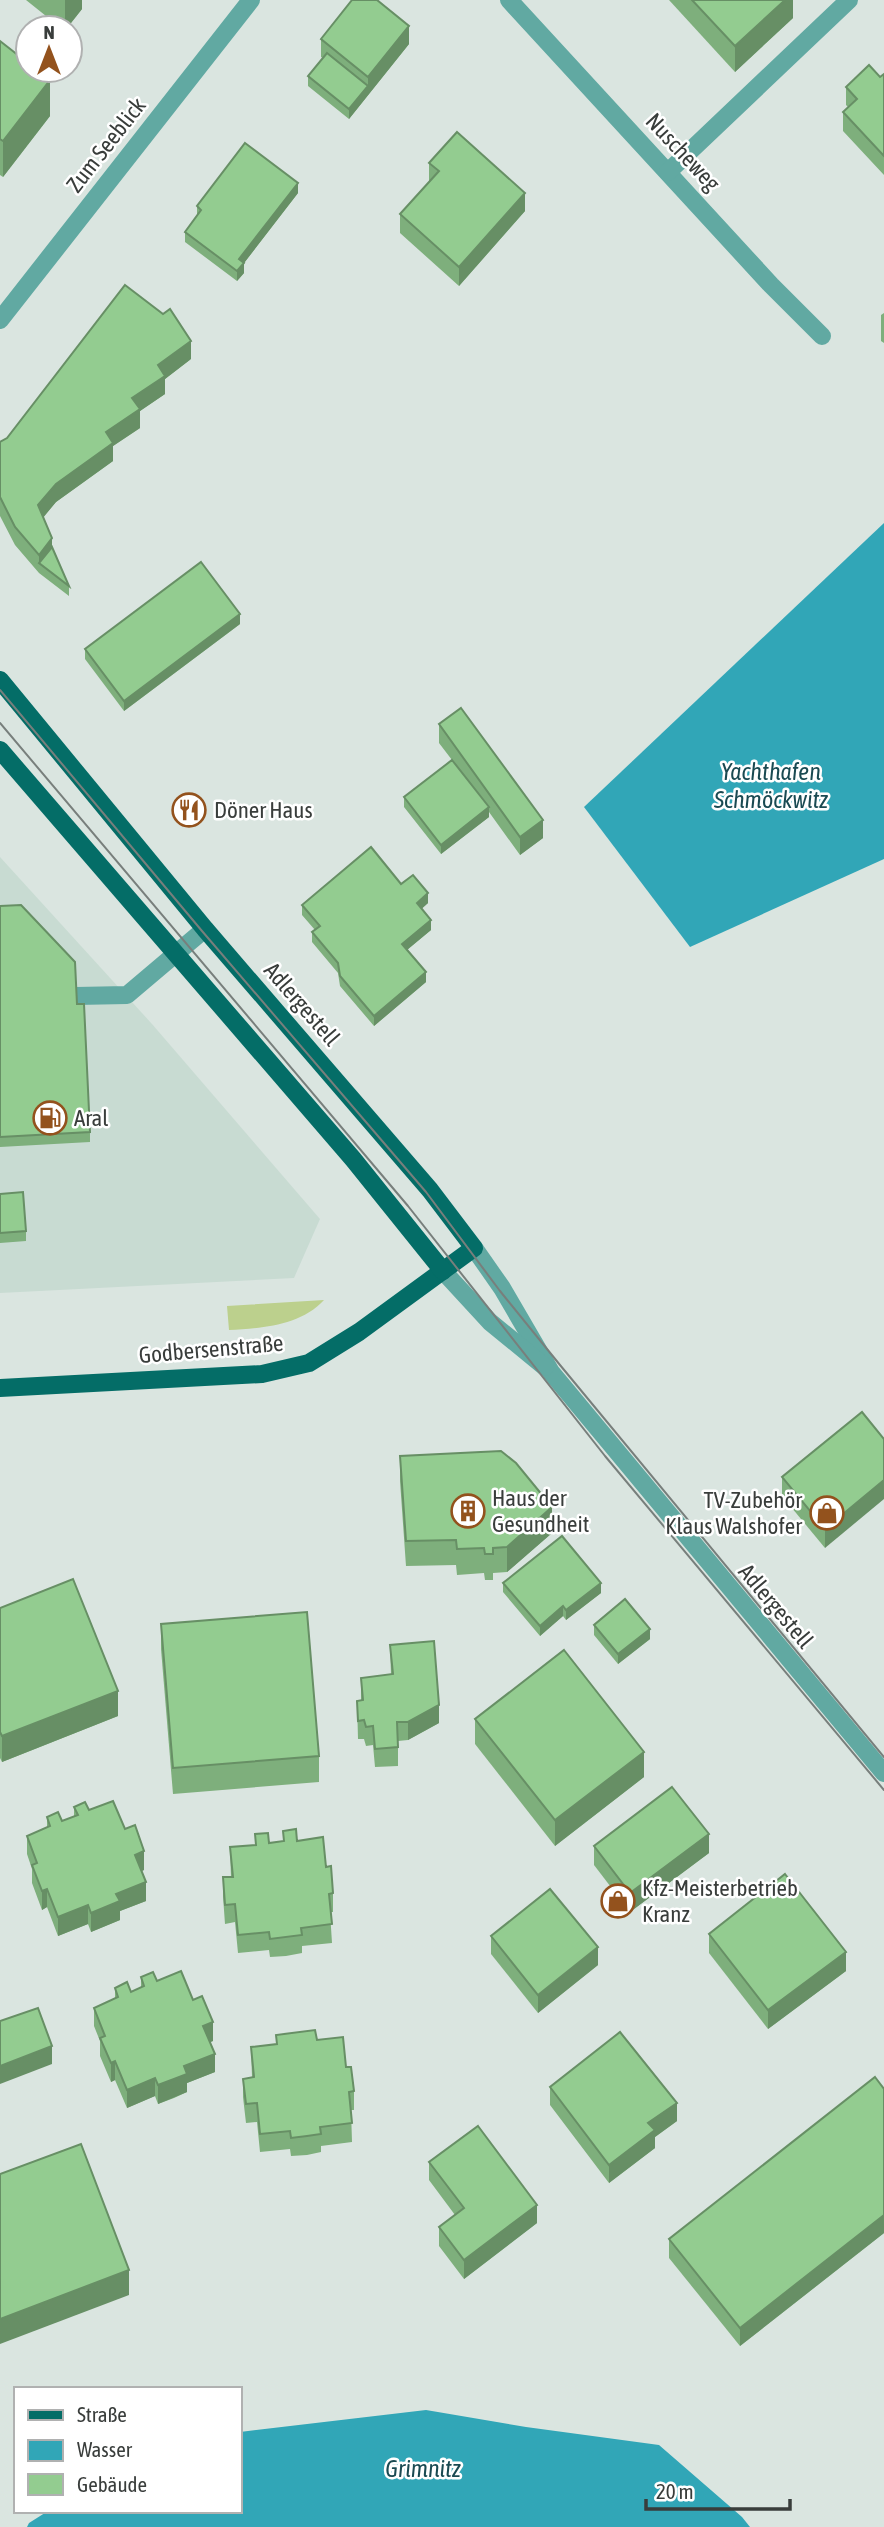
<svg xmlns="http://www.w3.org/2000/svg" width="884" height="2527" viewBox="0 0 884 2527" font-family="'Asap Condensed',sans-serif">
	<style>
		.built { fill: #c8dbd2 }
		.green { fill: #bcd08d }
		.water { fill: #31a6b7 }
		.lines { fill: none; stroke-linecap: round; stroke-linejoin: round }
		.minor { stroke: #61a9a2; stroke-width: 18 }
		.major { stroke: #046d67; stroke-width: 18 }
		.tram { stroke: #787f7c; stroke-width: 2 }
		.wall { fill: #7eaf7c }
		.shaded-wall { fill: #678f65 }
		.building { fill: #93cc90; stroke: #678f65; stroke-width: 2 }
		.labels { text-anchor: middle; stroke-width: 5; stroke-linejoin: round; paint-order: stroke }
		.street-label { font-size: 23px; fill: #393d3b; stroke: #fff }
		.poi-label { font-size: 23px; fill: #393d3b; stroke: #fff; text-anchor: start }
		.water-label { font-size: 24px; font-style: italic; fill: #1a4a52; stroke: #fff }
	</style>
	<rect width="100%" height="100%" fill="#dae5e0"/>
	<!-- built -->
	<polygon class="built" points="0,857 152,1024 320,1219 294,1278 0,1293"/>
	<!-- green -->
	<path class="green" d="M324,1300C300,1326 262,1328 229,1330L227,1306Z"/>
	<!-- water -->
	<g class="water">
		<polygon points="884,523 884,859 690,947 584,807"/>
		<polygon points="426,2410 526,2427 659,2445 742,2517 750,2527 27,2527 29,2523 48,2511 240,2511 240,2432"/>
	</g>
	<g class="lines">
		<!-- minor -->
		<g class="minor">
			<polyline points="509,0 771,285 822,336"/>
			<polyline points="668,172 849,0"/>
			<polyline points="0,320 251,0"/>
			<polyline points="76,996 127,995 205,929"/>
			<polyline points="474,1248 502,1288 551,1372 884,1773"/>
			<polyline points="443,1271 490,1322 545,1367"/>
		</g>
		<!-- major -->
		<g class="major">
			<polyline points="0,680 205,929 430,1190 474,1248 359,1332 309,1363 262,1374 0,1388"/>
			<polyline points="0,750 353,1159 443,1271"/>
		</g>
		<!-- tram -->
		<g class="tram">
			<polyline points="0,690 202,931 426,1192 500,1291 560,1365 884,1757"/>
			<polyline points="0,723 408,1206 605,1456 884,1790"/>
		</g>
	</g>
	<!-- wall -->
	<g class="wall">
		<polygon points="26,0 82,0 82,9 67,28 61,28"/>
		<polygon points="669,0 793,0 793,18 735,72"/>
		<polygon points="321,39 409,44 349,119 308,86 308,76 323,58 321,57"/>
		<polygon points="0,41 50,116 3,177 0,175"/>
		<polygon points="884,74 884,175 843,131 843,112 848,107 846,105 846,87 880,77"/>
		<polygon points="429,163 525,211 459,286 400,233 400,214 429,182"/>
		<polygon points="298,193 244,263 244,273 237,281 185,242 185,232 197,216 197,206"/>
		<polygon points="884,313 884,343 881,341 881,315"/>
		<polygon points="191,359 165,379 165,394 140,411 140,428 113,446 113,461 56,502 43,517 52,547 69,586 69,596 39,573 15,545 0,516 0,442"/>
		<polygon points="240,624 124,711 85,659 85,649"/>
		<polygon points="439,724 543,838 520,855 489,812 489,817 441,854 404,807 404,797 452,760 439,743"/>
		<polygon points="401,884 428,903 421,909 431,930 407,950 426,982 374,1026 340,986 338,973 312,942 312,932 315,930 302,915 302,905"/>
		<polygon points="0,906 77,1004 90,1132 90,1142 0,1147"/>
		<polygon points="0,1194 26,1231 26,1241 0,1243"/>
		<polygon points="862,1412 825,1548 782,1496 782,1477"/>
		<polygon points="400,1456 552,1533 507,1572 493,1573 493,1580 485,1580 484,1573 457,1575 456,1565 406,1566 400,1481"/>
		<polygon points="503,1583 601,1593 566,1620 563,1616 540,1636 503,1592"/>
		<polygon points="0,1608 118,1716 2,1762 0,1758"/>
		<polygon points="161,1624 319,1756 319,1782 173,1794 161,1649"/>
		<polygon points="594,1625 650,1639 618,1664 594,1635"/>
		<polygon points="390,1645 439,1723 408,1740 398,1741 398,1766 375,1767 373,1745 366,1746 364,1739 358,1739 357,1701 361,1700 361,1678 391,1674"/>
		<polygon points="475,1719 644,1777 555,1846 475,1744"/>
		<polygon points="74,1807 89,1810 125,1829 144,1870 141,1871 146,1901 120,1911 120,1920 91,1932 88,1924 58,1936 47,1907 42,1910 32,1883 32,1869 27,1854 27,1836 47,1828 47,1817 62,1821 74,1817"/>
		<polygon points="283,1831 297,1841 326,1867 333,1893 333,1912 330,1912 332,1943 302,1946 302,1953 286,1956 270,1957 269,1950 238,1953 235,1922 225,1924 223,1896 223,1877 231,1877 230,1847 255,1845 255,1834 269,1843 283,1842"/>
		<polygon points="594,1846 709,1853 630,1912 594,1865"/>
		<polygon points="709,1934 846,1971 768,2029 709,1953"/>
		<polygon points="491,1936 598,1965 538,2013 491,1954"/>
		<polygon points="141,1977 157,1981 193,2000 213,2041 210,2042 215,2072 187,2083 187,2092 174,2098 158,2104 155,2096 127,2108 115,2080 111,2082 100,2056 100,2041 94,2026 94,2008 115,1999 115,1988 131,1992 141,1988"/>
		<polygon points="276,2035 317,2040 346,2067 354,2091 354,2110 351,2110 352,2142 321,2146 321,2152 307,2155 291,2156 290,2149 260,2152 257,2122 246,2123 243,2097 243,2079 252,2077 251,2047 276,2044"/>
		<polygon points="550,2087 677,2121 655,2137 655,2148 609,2183 550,2105"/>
		<polygon points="884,2089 884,2233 740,2346 669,2258 669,2239"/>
		<polygon points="429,2162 537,2223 464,2279 439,2246 439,2227 455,2215 429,2180"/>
	</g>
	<!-- shaded-wall -->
	<g class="shaded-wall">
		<polygon points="65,0 82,0 82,9 67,28 65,28"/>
		<polygon points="785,0 793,0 793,18 735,72 735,46"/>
		<polygon points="409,26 409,44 349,119 349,109 368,86 368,77"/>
		<polygon points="50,80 50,116 3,177 3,141"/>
		<polygon points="298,183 298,193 241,267 244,263 244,273 237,281 237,271 239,259"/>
		<polygon points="525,193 525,211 459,286 459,267"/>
		<polygon points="191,341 191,359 165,379 165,394 140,411 140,428 113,446 113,461 56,502 38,524 38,505 56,484 106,432 158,365"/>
		<polygon points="52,538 52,556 39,563 39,555"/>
		<polygon points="240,614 240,624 124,711 124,701"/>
		<polygon points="489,807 489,817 441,854 441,845"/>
		<polygon points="543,820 543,838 520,855 520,837"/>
		<polygon points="428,893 428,903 417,913 417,903"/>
		<polygon points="431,920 431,930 402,954 402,944"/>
		<polygon points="426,972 426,982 374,1026 374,1016"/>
		<polygon points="884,1480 884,1499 825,1548 825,1529"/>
		<polygon points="552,1507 552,1533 507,1572 507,1547"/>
		<polygon points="601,1583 601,1593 566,1620 566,1610"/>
		<polygon points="563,1606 563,1616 540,1636 540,1626"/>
		<polygon points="650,1629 650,1639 618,1664 618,1654"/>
		<polygon points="118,1691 118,1716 2,1762 2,1736"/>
		<polygon points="439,1705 439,1723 408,1740 408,1722"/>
		<polygon points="644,1752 644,1777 555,1846 555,1820"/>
		<polygon points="709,1834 709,1853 630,1912 630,1893"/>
		<polygon points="144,1851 144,1870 135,1874 135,1855"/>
		<polygon points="146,1882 146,1901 120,1911 120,1920 91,1932 91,1913 116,1894"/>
		<polygon points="47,1889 47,1907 42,1910 42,1891"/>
		<polygon points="88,1905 88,1924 58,1936 58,1917"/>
		<polygon points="598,1947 598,1965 538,2013 538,1995"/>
		<polygon points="846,1952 846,1971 768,2029 768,2010"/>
		<polygon points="213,2022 213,2041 203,2045 203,2026"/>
		<polygon points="52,2046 52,2064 0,2084 0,2066"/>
		<polygon points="215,2054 215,2072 187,2083 187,2092 158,2104 158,2085 184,2066"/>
		<polygon points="115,2061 115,2080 111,2082 111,2063"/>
		<polygon points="155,2078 155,2096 127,2108 127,2090"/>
		<polygon points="677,2103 677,2121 655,2137 655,2148 609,2183 609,2165 648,2123"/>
		<polygon points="537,2205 537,2223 464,2279 464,2260"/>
		<polygon points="884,2215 884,2233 740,2346 740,2328"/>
		<polygon points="129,2270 129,2295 0,2344 0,2319"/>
	</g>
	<!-- building -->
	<g class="building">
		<polygon points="352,0 377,0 409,26 368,77 321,39"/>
		<polygon points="692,0 785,0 735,46"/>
		<polygon points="0,41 28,63 28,70 38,70 50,80 3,141 0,139"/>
		<polygon points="327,53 368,86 349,109 308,76"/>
		<polygon points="869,65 880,77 884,74 884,156 843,112 857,99 846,87"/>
		<polygon points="457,132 525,193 459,267 400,214 439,171 429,163"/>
		<polygon points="245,143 298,183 239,259 244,263 237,271 185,232 201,210 197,206"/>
		<polygon points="125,285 163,314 170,309 191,341 158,365 165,376 132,398 140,409 106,432 113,443 56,484 38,505 52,538 39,555 15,527 0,497 0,442 7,438"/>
		<polygon points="52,547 69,586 39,563"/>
		<polygon points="201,562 240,614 124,701 85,649"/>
		<polygon points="461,708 543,820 520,837 439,724"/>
		<polygon points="452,760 489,807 441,845 404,797"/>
		<polygon points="371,847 401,884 413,875 428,893 417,903 431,920 402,944 426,972 374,1016 340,976 338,963 312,932 320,926 302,905"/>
		<polygon points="21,905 75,962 77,1004 84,1004 90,1132 0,1137 0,906"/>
		<polygon points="23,1192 26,1231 0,1233 0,1194"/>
		<polygon points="862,1412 884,1439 884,1480 825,1529 782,1477"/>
		<polygon points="501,1451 516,1463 552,1507 507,1547 493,1548 493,1554 485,1554 484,1548 457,1549 456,1540 406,1541 400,1456"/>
		<polygon points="562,1536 601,1583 566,1610 563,1606 540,1626 503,1583"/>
		<polygon points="73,1579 118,1691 2,1736 0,1732 0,1608"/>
		<polygon points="625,1599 650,1629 618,1654 594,1625"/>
		<polygon points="307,1612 319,1756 173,1768 161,1624"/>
		<polygon points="434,1641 439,1705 408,1722 397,1722 398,1747 375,1749 373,1726 366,1727 364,1720 358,1721 357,1701 363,1700 361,1678 393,1674 390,1645"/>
		<polygon points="564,1650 644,1752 555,1820 475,1719"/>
		<polygon points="672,1787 709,1834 630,1893 594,1846"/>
		<polygon points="113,1801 125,1829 135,1825 144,1851 135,1855 146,1882 116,1894 120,1901 91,1913 88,1905 58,1917 47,1889 42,1891 32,1865 37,1863 27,1836 50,1826 47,1817 58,1812 62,1821 78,1815 74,1807 85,1802 89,1810"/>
		<polygon points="296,1829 297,1841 323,1837 326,1867 331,1866 333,1893 329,1894 332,1924 301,1928 302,1935 270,1939 269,1932 238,1935 235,1904 225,1905 223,1877 233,1877 230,1847 256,1845 255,1834 268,1833 269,1843 284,1841 283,1831"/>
		<polygon points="785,1874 846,1952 768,2010 709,1934"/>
		<polygon points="550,1889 598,1947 538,1995 491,1936"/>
		<polygon points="181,1971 193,2000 202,1996 213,2022 203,2026 215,2054 184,2066 187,2074 174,2079 158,2085 155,2078 127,2090 115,2061 111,2063 100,2038 105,2036 94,2008 118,1997 115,1988 127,1982 131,1992 144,1986 141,1977 153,1972 157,1981"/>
		<polygon points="38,2008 52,2046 0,2066 0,2021"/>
		<polygon points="315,2030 317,2040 343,2037 346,2067 351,2067 354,2091 349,2092 352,2123 320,2127 321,2134 307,2136 291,2138 290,2131 260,2134 257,2103 246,2104 243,2079 254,2077 251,2047 277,2044 276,2035"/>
		<polygon points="620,2032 677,2103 648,2123 655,2130 609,2165 550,2087"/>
		<polygon points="875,2077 884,2089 884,2215 740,2328 669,2239"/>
		<polygon points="478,2126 537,2205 464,2260 439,2227 464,2208 429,2162"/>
		<polygon points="81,2144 129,2270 0,2319 0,2174"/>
	</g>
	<!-- icons -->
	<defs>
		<symbol id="restaurant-ring" viewBox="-11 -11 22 22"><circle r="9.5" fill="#fff" stroke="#93521d" stroke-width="1.5"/><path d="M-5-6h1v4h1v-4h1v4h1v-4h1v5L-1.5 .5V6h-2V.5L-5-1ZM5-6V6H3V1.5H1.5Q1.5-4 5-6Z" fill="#93521d"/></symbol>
		<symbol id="fuel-ring" viewBox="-11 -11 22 22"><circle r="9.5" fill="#fff" stroke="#93521d" stroke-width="1.5"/><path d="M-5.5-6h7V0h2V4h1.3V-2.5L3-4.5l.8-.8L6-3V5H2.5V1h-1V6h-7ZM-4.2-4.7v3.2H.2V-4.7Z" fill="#93521d"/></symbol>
		<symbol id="building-ring" viewBox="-11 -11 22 22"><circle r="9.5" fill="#fff" stroke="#93521d" stroke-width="1.5"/><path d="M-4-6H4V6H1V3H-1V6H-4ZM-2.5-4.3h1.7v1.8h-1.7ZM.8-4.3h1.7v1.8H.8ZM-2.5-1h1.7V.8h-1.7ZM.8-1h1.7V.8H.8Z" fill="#93521d"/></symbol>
		<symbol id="shop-ring" viewBox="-11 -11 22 22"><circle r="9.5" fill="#fff" stroke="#93521d" stroke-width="1.5"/><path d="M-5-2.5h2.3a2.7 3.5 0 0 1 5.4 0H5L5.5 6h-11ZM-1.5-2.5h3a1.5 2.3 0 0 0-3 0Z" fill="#93521d"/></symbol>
	</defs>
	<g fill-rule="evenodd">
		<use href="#restaurant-ring" x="170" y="791" width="38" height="38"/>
		<use href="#fuel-ring" x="31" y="1099" width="38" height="38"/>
		<use href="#building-ring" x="449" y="1492" width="38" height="38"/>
		<use href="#shop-ring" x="808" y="1494" width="38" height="38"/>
		<use href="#shop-ring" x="599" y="1882" width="38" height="38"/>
	</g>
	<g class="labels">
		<!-- street labels -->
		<g class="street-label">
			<text transform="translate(106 145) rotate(-52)" y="8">Zum Seeblick</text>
			<text transform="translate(683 152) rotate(47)" y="8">Nuscheweg</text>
			<text transform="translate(302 1004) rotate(49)" y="8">Adlergestell</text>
			<text transform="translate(211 1349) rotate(-5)" y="8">Godbersenstraße</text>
			<text transform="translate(776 1606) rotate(50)" y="8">Adlergestell</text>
		</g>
		<!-- poi labels -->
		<g class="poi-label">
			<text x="214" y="818">Döner Haus</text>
			<text x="74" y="1126">Aral</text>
			<text x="492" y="1506">Haus der<tspan x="492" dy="26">Gesundheit</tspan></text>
			<text x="802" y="1508" text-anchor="end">TV-Zubehör<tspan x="802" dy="26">Klaus Walshofer</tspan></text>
			<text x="642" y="1896">Kfz-Meisterbetrieb<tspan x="642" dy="26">Kranz</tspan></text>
		</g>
		<!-- water labels -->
		<g class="water-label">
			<text x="771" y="780">Yachthafen<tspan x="771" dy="28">Schmöckwitz</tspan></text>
			<text x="423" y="2477">Grimnitz</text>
		</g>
	</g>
	<!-- legend -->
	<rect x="14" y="2387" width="228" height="126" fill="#ffffff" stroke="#b0b1b1" stroke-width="2"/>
	<rect x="28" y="2410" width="35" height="10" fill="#046d67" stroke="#b0b1b1" stroke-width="2"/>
	<text x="77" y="2422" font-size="21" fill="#393d3b">Straße</text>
	<rect x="28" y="2440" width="35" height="21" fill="#31a6b7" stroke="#b0b1b1" stroke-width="2"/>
	<text x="77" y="2457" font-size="21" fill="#393d3b">Wasser</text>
	<rect x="28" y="2474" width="35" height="21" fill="#93cc90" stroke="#b0b1b1" stroke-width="2"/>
	<text x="77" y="2492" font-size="21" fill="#393d3b">Gebäude</text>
	<!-- north arrow -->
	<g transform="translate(49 49)"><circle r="33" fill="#ffffff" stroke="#b0b1b1" stroke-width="2"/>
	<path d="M0-5L12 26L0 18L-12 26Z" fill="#93521d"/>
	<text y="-10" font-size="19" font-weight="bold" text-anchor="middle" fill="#393d3b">N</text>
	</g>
	<!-- scale -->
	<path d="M646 2499v10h144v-10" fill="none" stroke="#393d3b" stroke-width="3.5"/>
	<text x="656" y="2499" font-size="21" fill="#393d3b" stroke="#ffffff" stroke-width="5" paint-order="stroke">20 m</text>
</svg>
